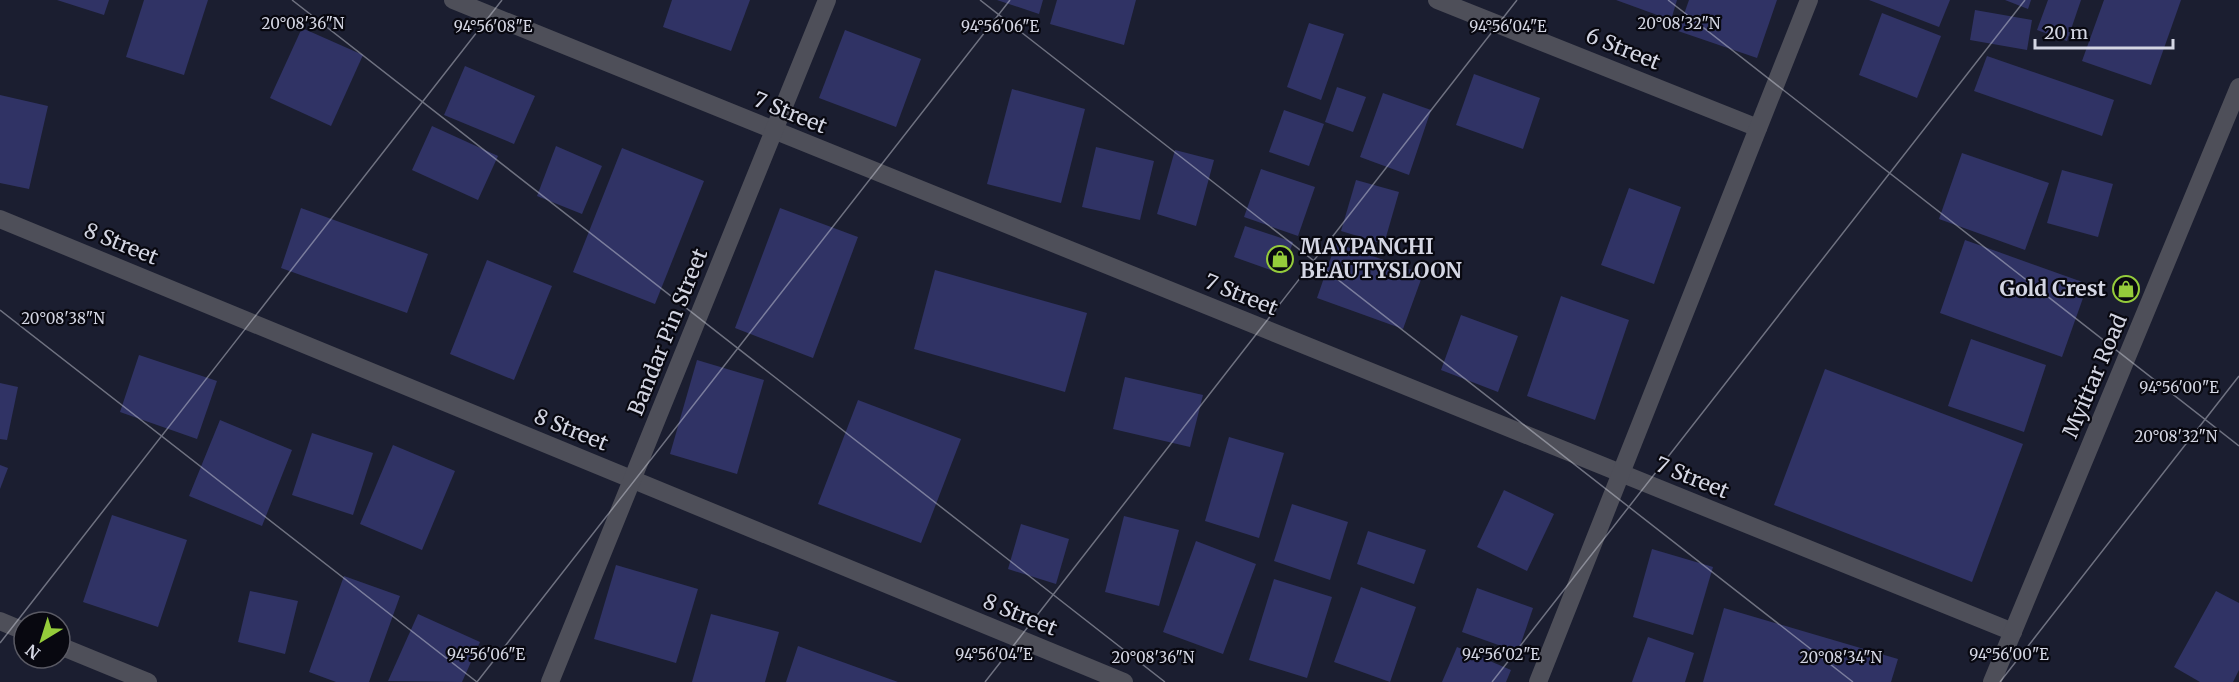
<svg xmlns="http://www.w3.org/2000/svg" width="2239" height="682" viewBox="0 0 2239 682" font-family="Merriweather,serif">
	<style>
		.building { fill: #303365 }
		.lines { fill: none; stroke-linecap: round; stroke-linejoin: round }
		.street { stroke: #4e4f59; stroke-width: 18 }
		.ticks { fill: none; stroke: #d4d6e3; stroke-width: 1.5; stroke-opacity: 0.45 }
		.labels { text-anchor: middle; stroke-width: 4.5; stroke-linejoin: round; paint-order: stroke }
		.street-label { font-size: 21px; fill: #d4d6e3; stroke: #080810 }
		.poi-label { font-size: 21px; font-weight: bold; fill: #d4d6e3; stroke: #080810; text-anchor: start }
		.ticks-label { font-size: 15px; text-anchor: middle; fill: #d4d6e3; stroke: #080810; stroke-width: 4.5; stroke-linejoin: round; paint-order: stroke }
	</style>
	<rect width="100%" height="100%" fill="#1b1e30"/>
	<!-- building -->
	<g class="building">
		<polygon points="57,0 109,0 104,15"/>
		<polygon points="144,0 208,0 184,75 126,57"/>
		<polygon points="672,0 750,0 731,51 663,27"/>
		<polygon points="997,0 1043,0 1039,14"/>
		<polygon points="1057,0 1136,0 1124,45 1050,24"/>
		<polygon points="1616,0 1677,0 1671,20"/>
		<polygon points="1689,0 1777,0 1757,58 1678,31"/>
		<polygon points="1869,0 1950,0 1939,27"/>
		<polygon points="2005,0 2031,0 2028,9"/>
		<polygon points="2048,0 2081,0 2067,41 2037,30"/>
		<polygon points="2104,0 2181,0 2151,85 2082,61"/>
		<polygon points="1975,10 2032,20 2027,50 1970,40"/>
		<polygon points="1882,13 1941,36 1917,98 1859,75"/>
		<polygon points="1309,23 1344,34 1321,100 1287,87"/>
		<polygon points="302,28 363,55 331,126 270,98"/>
		<polygon points="845,30 921,59 896,127 819,98"/>
		<polygon points="1987,56 2114,100 2102,136 1974,91"/>
		<polygon points="465,66 535,96 514,144 444,115"/>
		<polygon points="1474,74 1540,98 1523,149 1456,125"/>
		<polygon points="1337,87 1366,97 1353,132 1325,122"/>
		<polygon points="1012,89 1085,109 1061,203 987,184"/>
		<polygon points="1383,93 1431,110 1409,175 1360,157"/>
		<polygon points="0,95 48,106 29,189 0,183"/>
		<polygon points="1284,110 1324,124 1309,166 1269,152"/>
		<polygon points="432,126 498,156 478,200 412,170"/>
		<polygon points="556,146 602,166 582,214 537,196"/>
		<polygon points="1096,147 1154,161 1140,220 1082,207"/>
		<polygon points="622,148 704,181 655,304 573,272"/>
		<polygon points="1175,150 1214,160 1196,226 1157,214"/>
		<polygon points="1962,153 2049,183 2025,250 1939,219"/>
		<polygon points="1261,169 1315,187 1298,236 1244,217"/>
		<polygon points="2062,170 2113,184 2098,237 2047,223"/>
		<polygon points="1356,180 1399,192 1384,244 1341,231"/>
		<polygon points="1629,188 1681,207 1654,284 1601,265"/>
		<polygon points="301,208 428,254 407,313 281,268"/>
		<polygon points="780,208 858,237 813,358 735,328"/>
		<polygon points="1245,226 1293,242 1282,274 1234,257"/>
		<polygon points="1965,240 2088,284 2062,357 1940,313"/>
		<polygon points="1336,243 1423,274 1403,329 1317,298"/>
		<polygon points="487,260 552,286 514,380 450,354"/>
		<polygon points="935,270 1087,313 1065,392 914,349"/>
		<polygon points="1561,296 1629,320 1595,420 1527,396"/>
		<polygon points="1461,315 1518,336 1498,392 1441,370"/>
		<polygon points="1971,339 2046,365 2024,432 1948,406"/>
		<polygon points="139,355 217,381 197,439 120,412"/>
		<polygon points="697,360 764,380 737,474 670,454"/>
		<polygon points="1825,369 2023,444 1972,582 1774,505"/>
		<polygon points="1125,377 1203,395 1190,447 1113,429"/>
		<polygon points="0,383 18,387 7,440 0,439"/>
		<polygon points="858,400 961,439 921,543 818,504"/>
		<polygon points="220,420 292,450 262,526 189,496"/>
		<polygon points="312,433 373,453 353,515 292,495"/>
		<polygon points="1229,437 1284,453 1259,538 1205,521"/>
		<polygon points="393,445 455,471 422,550 360,524"/>
		<polygon points="0,465 8,468 0,489"/>
		<polygon points="1504,490 1554,514 1527,571 1477,547"/>
		<polygon points="1292,504 1348,522 1330,580 1274,561"/>
		<polygon points="112,515 187,540 158,627 83,602"/>
		<polygon points="1124,516 1179,530 1159,606 1105,592"/>
		<polygon points="1021,524 1069,539 1056,584 1008,569"/>
		<polygon points="1368,531 1426,550 1414,584 1357,564"/>
		<polygon points="1196,541 1256,564 1223,654 1163,632"/>
		<polygon points="1652,549 1713,567 1693,635 1633,617"/>
		<polygon points="616,565 698,589 676,663 594,639"/>
		<polygon points="344,576 400,596 369,682 336,682 309,672"/>
		<polygon points="1274,579 1332,597 1307,678 1249,660"/>
		<polygon points="1361,587 1416,607 1390,682 1334,662"/>
		<polygon points="1477,588 1533,608 1518,652 1462,632"/>
		<polygon points="250,591 298,601 285,654 238,642"/>
		<polygon points="2216,591 2239,603 2239,670 2233,682 2200,682 2174,667"/>
		<polygon points="1724,608 1898,659 1891,682 1703,682"/>
		<polygon points="418,614 480,642 462,682 388,681"/>
		<polygon points="711,614 779,632 765,682 692,682"/>
		<polygon points="1648,637 1694,653 1685,682 1632,682"/>
		<polygon points="798,646 898,682 786,682"/>
		<polygon points="1457,647 1511,670 1506,682 1442,682"/>
	</g>
	<g class="lines">
		<!-- street -->
		<g class="street">
			<polyline points="453,0 2013,632"/>
			<polyline points="1437,0 1758,128"/>
			<polyline points="0,219 1124,682"/>
			<polyline points="0,621 24,631"/>
			<polyline points="60,646 148,682"/>
			<polyline points="550,682 827,0"/>
			<polyline points="1538,682 1809,0"/>
			<polyline points="1992,682 2239,87"/>
		</g>
	</g>
	<!-- ticks -->
	<path class="ticks" d="M292,0L1165,682M980,0L1853,682M1668,0L2239,446M0,310L477,682M0,643L502,0M477,682L1010,0M985,682L1517,0M1492,682L2025,0M2000,682L2239,376"/>
	<!-- icons -->
	<defs>
		<symbol id="shop-ring" viewBox="-11 -11 22 22"><circle r="9.5" fill="#080810" stroke="#95cc3b" stroke-width="1.5"/><path d="M-5-2.5h2.3a2.7 3.5 0 0 1 5.4 0H5L5.5 6h-11ZM-1.5-2.5h3a1.5 2.3 0 0 0-3 0Z" fill="#95cc3b"/></symbol>
	</defs>
	<g fill-rule="evenodd">
		<use href="#shop-ring" x="1265" y="244" width="30" height="30"/>
		<use href="#shop-ring" x="2111" y="274" width="30" height="30"/>
	</g>
	<g class="labels">
		<!-- street labels -->
		<g class="street-label">
			<text transform="translate(1623 49) rotate(22)" y="7">6 Street</text>
			<text transform="translate(790 113) rotate(22)" y="7">7 Street</text>
			<text transform="translate(121 244) rotate(22)" y="7">8 Street</text>
			<text transform="translate(1241 295) rotate(22)" y="7">7 Street</text>
			<text transform="translate(668 332) rotate(-68)" y="7">Bandar Pin Street</text>
			<text transform="translate(2095 376) rotate(-67)" y="7">Myittar Road</text>
			<text transform="translate(571 430) rotate(22)" y="7">8 Street</text>
			<text transform="translate(1692 478) rotate(22)" y="7">7 Street</text>
			<text transform="translate(1020 615) rotate(22)" y="7">8 Street</text>
		</g>
		<!-- poi labels -->
		<g class="poi-label">
			<text x="1300" y="254">MAYPANCHI<tspan x="1300" dy="24">BEAUTYSLOON</tspan></text>
			<text x="2106" y="296" text-anchor="end">Gold Crest</text>
		</g>
	</g>
	<g class="ticks-label">
		<text x="1679" y="29">20°08'32"N</text>
		<text x="303" y="29">20°08'36"N</text>
		<text x="493" y="32">94°56'08"E</text>
		<text x="1000" y="32">94°56'06"E</text>
		<text x="1508" y="32">94°56'04"E</text>
		<text x="63" y="324">20°08'38"N</text>
		<text x="2179" y="393">94°56'00"E</text>
		<text x="2176" y="442">20°08'32"N</text>
		<text x="486" y="660">94°56'06"E</text>
		<text x="994" y="660">94°56'04"E</text>
		<text x="1501" y="660">94°56'02"E</text>
		<text x="2009" y="660">94°56'00"E</text>
		<text x="1153" y="663">20°08'36"N</text>
		<text x="1841" y="663">20°08'34"N</text>
	</g>
	<!-- north arrow -->
	<g transform="translate(42 640) rotate(218)"><circle r="28" fill="#080810" stroke="#5a5a64" stroke-width="1.5"/>
	<path d="M0-4.5L10 22L0 15L-10 22Z" fill="#95cc3b"/>
	<text y="-9" font-size="16" font-weight="bold" text-anchor="middle" fill="#d4d6e3">N</text>
	</g>
	<!-- scale -->
	<path d="M2035 39v9h138v-9" fill="none" stroke="#d4d6e3" stroke-width="3"/>
	<text x="2044" y="39" font-size="18" fill="#d4d6e3" stroke="#080810" stroke-width="4.5" paint-order="stroke">20 m</text>
</svg>
